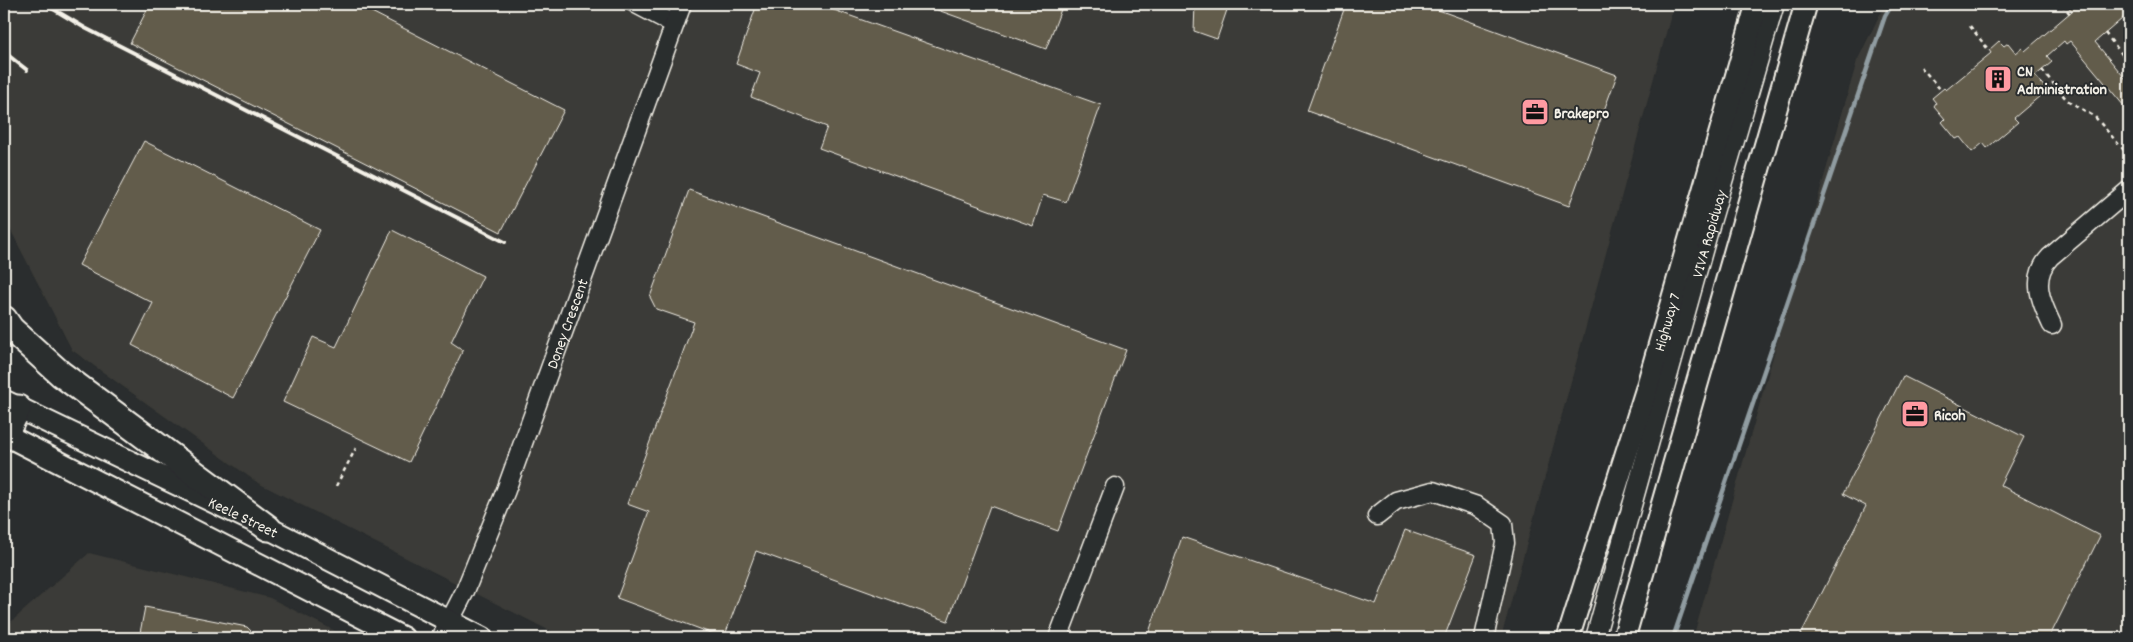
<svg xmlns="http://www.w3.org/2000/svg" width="2133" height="642" viewBox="0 0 2133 642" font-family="Dekko,sans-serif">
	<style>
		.built { fill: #3b3b37 }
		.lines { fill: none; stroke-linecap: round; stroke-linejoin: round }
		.stream { stroke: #909ca1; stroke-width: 4.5 }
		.building { fill: #625b4b; stroke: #f4f1e8 }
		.minor-casing { stroke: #f4f1e8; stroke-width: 21 }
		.major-casing { stroke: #f4f1e8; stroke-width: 25 }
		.highway-casing { stroke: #f4f1e8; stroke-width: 29 }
		.path { stroke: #f4f1e8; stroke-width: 2.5; stroke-dasharray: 4 4; stroke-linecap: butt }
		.minor { stroke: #2a2d2e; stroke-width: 18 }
		.major { stroke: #2a2d2e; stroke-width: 21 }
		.highway { stroke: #2a2d2e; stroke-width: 25 }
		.rail { stroke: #f4f1e8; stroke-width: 4 }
		.labels { text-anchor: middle; stroke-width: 4; stroke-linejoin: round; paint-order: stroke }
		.poi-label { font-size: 16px; font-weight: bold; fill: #f4f1e8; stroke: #2a2d2e; text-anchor: start }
		.street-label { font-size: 16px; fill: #f4f1e8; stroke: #2a2d2e }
	</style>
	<rect width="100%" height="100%" fill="#2a2d2e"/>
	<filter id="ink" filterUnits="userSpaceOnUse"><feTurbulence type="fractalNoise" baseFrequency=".02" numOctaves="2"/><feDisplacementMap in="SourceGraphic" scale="10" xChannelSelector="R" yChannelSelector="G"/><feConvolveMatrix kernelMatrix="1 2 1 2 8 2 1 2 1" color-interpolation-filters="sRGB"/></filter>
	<g filter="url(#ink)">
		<!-- built -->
		<g class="built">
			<polygon points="4,4 1674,4 1501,638 564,638 258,483 72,350 4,217"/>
			<polygon points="1885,4 2129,4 2129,638 1693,638 1857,61"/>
			<polygon points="89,553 270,598 349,638 4,638 4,628"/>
		</g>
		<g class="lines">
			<!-- stream -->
			<polyline class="stream" points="1673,638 1885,16 1892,4"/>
		</g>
		<!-- building -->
		<g class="building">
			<polygon points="150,4 356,4 564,110 501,232 130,43"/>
			<polygon points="757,4 817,4 1101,105 1066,202 1043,195 1033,226 819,148 827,127 751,97 760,73 736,64"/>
			<polygon points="921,4 1063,4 1046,49"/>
			<polygon points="1195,4 1229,4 1217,39 1194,31"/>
			<polygon points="1346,4 1422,4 1617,75 1569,206 1307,111"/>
			<polygon points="2066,4 2129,4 2129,13 2095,42 2129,83 2129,112 2070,41 2066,44 2064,41 2047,56 2052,62 2035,76 2047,90 2014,118 2018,122 1987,148 1983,143 1972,152 1960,137 1956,139 1942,122 1945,119 1934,106 1936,103 1932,98 1944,88 1946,90 1991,53 1989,50 1999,41 2004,46 2008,43 2016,53 2022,48 2025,51 2072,11"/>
			<polygon points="144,141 320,230 233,398 132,345 153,303 79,265"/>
			<polygon points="689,190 1126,350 1058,531 990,506 948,621 756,551 724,638 617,598 649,512 627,504 694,322 656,309 650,297"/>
			<polygon points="392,230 483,276 451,342 463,350 409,462 283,402 313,337 336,347"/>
			<polygon points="1903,376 2024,437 2000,485 2100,536 2049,638 1799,638 1866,506 1843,494"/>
			<polygon points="1405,530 1476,555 1444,638 1147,638 1182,537 1376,604"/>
			<polygon points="145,607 247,627 258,638 139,638"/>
		</g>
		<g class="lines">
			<defs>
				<g id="minor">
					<polyline points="636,4 674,24"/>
					<path d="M2052,325C2041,302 2030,278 2050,257L2129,190"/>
					<polyline points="1377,516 1396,501 1433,491 1477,506 1503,524 1505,543 1484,638"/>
					<path id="s1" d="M441,638L465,591L506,490L682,4"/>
					<polyline points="1058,638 1115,487"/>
					<path id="s2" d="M1595,638L1710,226L1775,4"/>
				</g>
				<g id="major">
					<path id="s3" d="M4,401L268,528L482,638"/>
					<polyline points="4,434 403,638"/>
					<path id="s4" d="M1568,638L1647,388L1757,4"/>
					<polyline points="1624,638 1806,4"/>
				</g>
				<g id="highway">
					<polyline points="4,319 11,329 61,374 268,528"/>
					<polyline points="4,437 18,408"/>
				</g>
			</defs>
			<!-- minor casing -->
			<use href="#minor" class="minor-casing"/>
			<!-- major casing -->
			<use href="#major" class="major-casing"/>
			<!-- highway casing -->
			<use href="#highway" class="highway-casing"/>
			<!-- path -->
			<g class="path">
				<polyline points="2062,4 2070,14"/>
				<polyline points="1970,26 1987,48"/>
				<polyline points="2105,33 2129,63"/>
				<polyline points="1921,67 1940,89"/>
				<polyline points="2042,70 2067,100 2095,117 2129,156"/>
				<polyline points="336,486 356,448"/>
			</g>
			<!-- minor -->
			<use href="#minor" class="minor"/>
			<!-- major -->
			<use href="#major" class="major"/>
			<!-- highway -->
			<use href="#highway" class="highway"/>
			<!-- rail -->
			<g class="rail">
				<polyline points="45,4 85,28 505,242"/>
				<polyline points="4,52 27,70"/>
			</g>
		</g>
	</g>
	<!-- icons -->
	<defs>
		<symbol id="building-square" viewBox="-11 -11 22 22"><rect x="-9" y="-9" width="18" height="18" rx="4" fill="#ff9aa2" stroke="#2a2d2e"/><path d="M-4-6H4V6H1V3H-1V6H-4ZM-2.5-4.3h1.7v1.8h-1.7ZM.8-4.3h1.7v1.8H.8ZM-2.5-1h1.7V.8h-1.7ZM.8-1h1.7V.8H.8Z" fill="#111"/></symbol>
		<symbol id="office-square" viewBox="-11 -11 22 22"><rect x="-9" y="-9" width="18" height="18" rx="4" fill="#ff9aa2" stroke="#2a2d2e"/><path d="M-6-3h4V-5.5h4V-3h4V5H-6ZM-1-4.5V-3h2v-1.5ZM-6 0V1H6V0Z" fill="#111"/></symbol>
	</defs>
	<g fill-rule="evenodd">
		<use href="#building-square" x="1982" y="63" width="32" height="32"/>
		<use href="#office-square" x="1519" y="96" width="32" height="32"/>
		<use href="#office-square" x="1899" y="398" width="32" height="32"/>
	</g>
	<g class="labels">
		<!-- poi labels -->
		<g class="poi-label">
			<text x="2017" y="76">CN<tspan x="2017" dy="18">Administration</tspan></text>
			<text x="1554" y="118">Brakepro</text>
			<text x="1934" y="420">Ricoh</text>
		</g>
		<!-- street labels -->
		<g class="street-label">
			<text dy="6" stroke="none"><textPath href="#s2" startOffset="420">VIVA Rapidway</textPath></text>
			<text dy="6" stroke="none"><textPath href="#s4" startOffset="331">Highway 7</textPath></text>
			<text dy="6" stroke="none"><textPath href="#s1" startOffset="339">Doney Crescent</textPath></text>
			<text dy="6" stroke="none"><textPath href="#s3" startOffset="266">Keele Street</textPath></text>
		</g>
	</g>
	<!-- margin -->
	<rect width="2133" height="642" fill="none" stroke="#2a2d2e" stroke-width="20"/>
	<rect x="10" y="10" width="2113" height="622" fill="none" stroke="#f4f1e8" stroke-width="2" filter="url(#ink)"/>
</svg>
